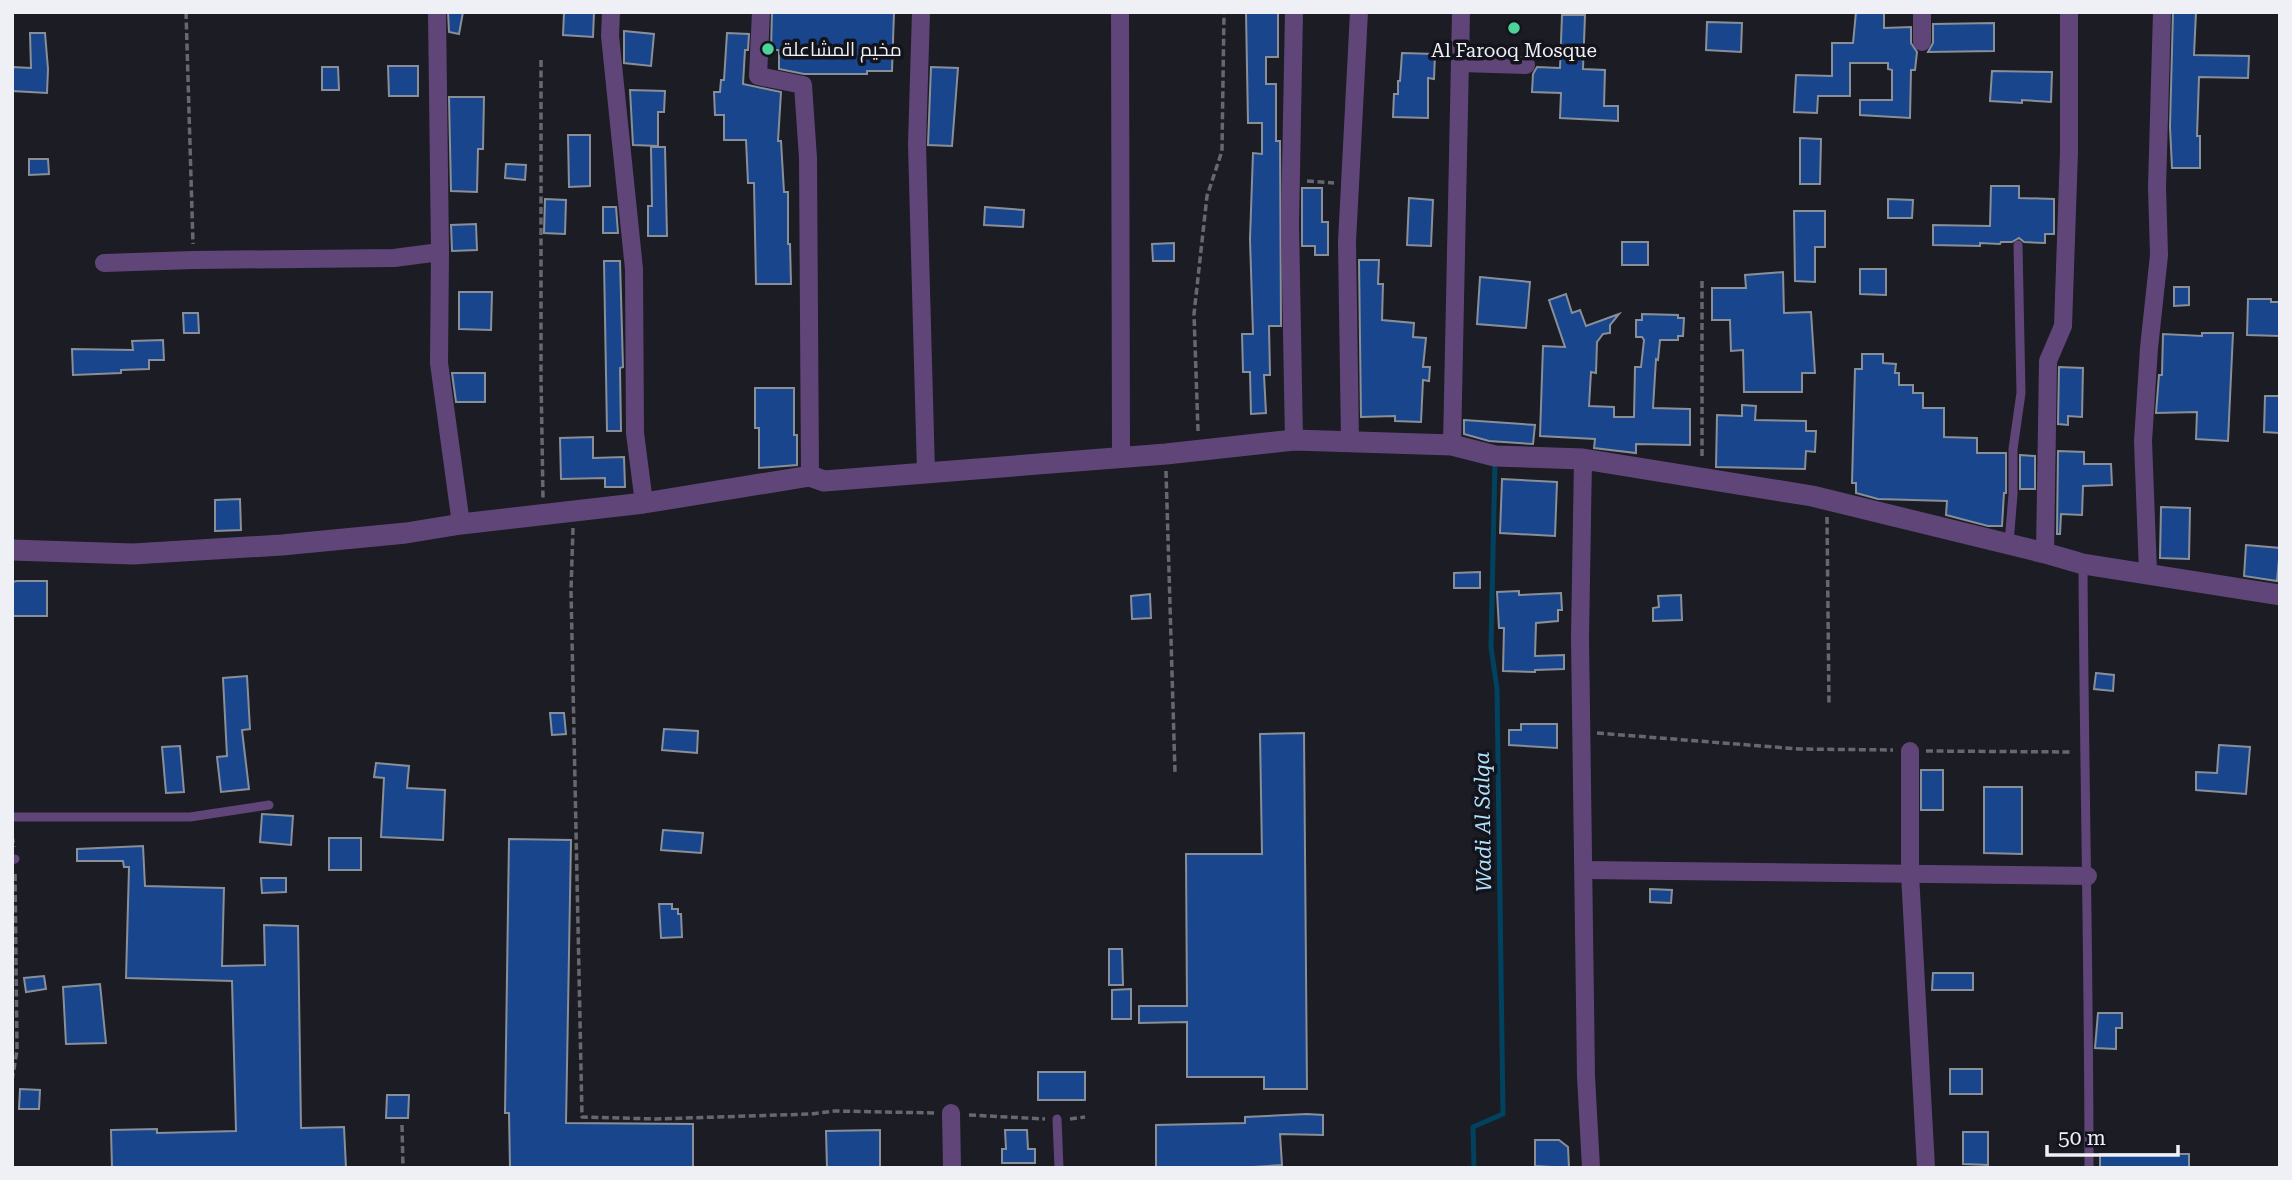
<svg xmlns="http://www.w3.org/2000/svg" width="2292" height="1180" viewBox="0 0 2292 1180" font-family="'Roboto Serif',Cairo,serif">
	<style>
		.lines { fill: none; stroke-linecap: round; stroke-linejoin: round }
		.stream { stroke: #01435f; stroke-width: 5 }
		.building { fill: #18458b; stroke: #888f98; stroke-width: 2 }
		.path { stroke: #67676f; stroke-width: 3.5; stroke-dasharray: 7 3.5; stroke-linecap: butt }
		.service { stroke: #604678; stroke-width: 9 }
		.minor { stroke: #604678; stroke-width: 18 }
		.tertiary { stroke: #604678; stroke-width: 21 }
		.poi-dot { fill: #4dd39a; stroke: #13131b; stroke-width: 2.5 }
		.labels { text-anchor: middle; stroke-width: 7; stroke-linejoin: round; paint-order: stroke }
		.poi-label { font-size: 19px; fill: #eff0f6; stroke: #13131b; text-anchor: start }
		.water-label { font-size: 21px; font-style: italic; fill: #b2e1fd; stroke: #13131b }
	</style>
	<rect width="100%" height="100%" fill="#1c1c25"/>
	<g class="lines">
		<!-- stream -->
		<polyline class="stream" points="1474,1168 1473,1127 1503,1114 1497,689 1491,647 1495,460"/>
	</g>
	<!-- building -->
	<g class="building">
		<polygon points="448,12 463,12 459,34 449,32"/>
		<polygon points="564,12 594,12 593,37 563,35"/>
		<polygon points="772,12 894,12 892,71 867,71 867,74 804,74 779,69 779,50 771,50"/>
		<polygon points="1246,12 1278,12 1278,57 1266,57 1266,84 1276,84 1276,141 1280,141 1281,326 1269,326 1270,375 1264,375 1266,413 1251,414 1250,372 1243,372 1242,334 1253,334 1250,239 1253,153 1262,154 1262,123 1248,123"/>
		<polygon points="1856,12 1884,12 1884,28 1911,27 1911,43 1917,52 1915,70 1911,70 1910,118 1860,115 1860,100 1892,100 1892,70 1888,69 1888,63 1850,63 1850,96 1818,96 1817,113 1794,112 1796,75 1832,76 1832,43 1853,43"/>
		<polygon points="2173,12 2196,12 2194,55 2249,56 2248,78 2199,77 2197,136 2200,136 2200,168 2172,168 2170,127"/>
		<polygon points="1562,15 1585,15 1583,69 1605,70 1604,106 1618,106 1618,121 1560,118 1561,93 1532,92 1533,74 1537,67 1560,68"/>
		<polygon points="1707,22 1742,23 1741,52 1706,50"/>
		<polygon points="1994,23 1994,51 1928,52 1933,43 1933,24"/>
		<polygon points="624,31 654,34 651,66 624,63"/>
		<polygon points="30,33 45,33 48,69 47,93 12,91 13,67 31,68"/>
		<polygon points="727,33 749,34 748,50 745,50 743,84 781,92 778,141 781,141 784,192 788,192 788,244 790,244 791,284 756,284 754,183 748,183 746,140 724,140 724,115 715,115 714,92 720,92 721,80 724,80"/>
		<polygon points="1402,53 1435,54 1434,79 1428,78 1428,118 1393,117 1394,94 1398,94 1398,81 1400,81"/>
		<polygon points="388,66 418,66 418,96 389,96"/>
		<polygon points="322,67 338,67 339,90 322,90"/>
		<polygon points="931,67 958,68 952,146 928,145"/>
		<polygon points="1992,71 2052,72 2051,102 2022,100 2022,103 1990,101"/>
		<polygon points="630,90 665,91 664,112 658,112 658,146 633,145"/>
		<polygon points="449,97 484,97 483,149 478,149 477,192 451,191"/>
		<polygon points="568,135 590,135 590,186 569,187"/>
		<polygon points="1800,138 1821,139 1820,184 1800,184"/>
		<polygon points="651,147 665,147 667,236 648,236 648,206 652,206"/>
		<polygon points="29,159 48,159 49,174 29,175"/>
		<polygon points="506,164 526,165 525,180 505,178"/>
		<polygon points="1991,186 2019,186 2019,198 2054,199 2054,234 2045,234 2045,243 2024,242 2019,238 2012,242 2001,242 2000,244 1980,243 1980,246 1933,245 1933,225 1990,226"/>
		<polygon points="1302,188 1322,188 1322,222 1328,222 1328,255 1315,255 1315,246 1302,246"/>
		<polygon points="1409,198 1433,200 1431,246 1407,245"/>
		<polygon points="545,199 566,200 565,234 544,233"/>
		<polygon points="1888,199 1913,200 1912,218 1888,218"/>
		<polygon points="603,207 616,207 618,233 603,233"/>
		<polygon points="985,207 1024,210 1023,227 984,225"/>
		<polygon points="1794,211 1825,211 1825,247 1815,247 1815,282 1795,281"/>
		<polygon points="476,224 477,250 452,251 451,225"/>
		<rect x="1622" y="242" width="26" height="23"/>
		<polygon points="1174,243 1174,261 1153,261 1152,244"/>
		<polygon points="1359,260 1379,260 1378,284 1383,284 1382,320 1414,323 1413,337 1426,338 1423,367 1430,367 1429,381 1423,380 1421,422 1395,421 1395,416 1361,417"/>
		<polygon points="604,261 620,261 623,367 620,368 621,431 607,431"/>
		<polygon points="1860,269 1886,269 1886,295 1860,294"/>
		<polygon points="1783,272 1784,313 1811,312 1815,373 1802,373 1802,392 1744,392 1743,350 1731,351 1730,320 1712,320 1712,288 1746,288 1745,275"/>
		<polygon points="1480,277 1530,282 1526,328 1477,324"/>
		<polygon points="2174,287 2189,287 2189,305 2174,306"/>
		<polygon points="459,292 492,292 491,330 459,329"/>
		<polygon points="1566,294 1572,313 1580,310 1586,326 1619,314 1610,325 1610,333 1603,334 1597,342 1596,373 1591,372 1589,406 1614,407 1614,417 1634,417 1635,367 1641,367 1644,340 1642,337 1636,337 1636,320 1642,320 1642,314 1678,315 1678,318 1684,318 1683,336 1678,336 1678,340 1660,340 1658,360 1656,359 1653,408 1690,409 1690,445 1636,444 1636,453 1594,448 1595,439 1540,436 1543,346 1565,347 1549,300"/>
		<polygon points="2248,299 2271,299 2271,302 2280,302 2280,336 2247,335"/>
		<polygon points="183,313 198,313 199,333 184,333"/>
		<polygon points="2202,333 2233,333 2228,441 2196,439 2197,412 2156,413 2159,375 2162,375 2163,334 2202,336"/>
		<polygon points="163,340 164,360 149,360 149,369 121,370 121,373 73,375 72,349 133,350 132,341"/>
		<polygon points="1862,354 1883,354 1883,363 1896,364 1895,373 1899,373 1899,385 1913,385 1913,393 1923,393 1923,408 1944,408 1944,437 1977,438 1977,453 2006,453 2006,493 2004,493 2002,526 1988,526 1946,515 1947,501 1878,499 1856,493 1856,483 1852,483 1855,369 1862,369"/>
		<polygon points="2059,367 2083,368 2082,417 2068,416 2068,425 2058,424"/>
		<polygon points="452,373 485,373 485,402 456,402"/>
		<polygon points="755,388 794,388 794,435 797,435 797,465 759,468 759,428 755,428"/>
		<polygon points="2265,396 2280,396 2280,433 2264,432"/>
		<polygon points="1742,405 1756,406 1755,420 1806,421 1806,431 1816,431 1815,452 1806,451 1805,469 1716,467 1717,415 1742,416"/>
		<polygon points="1464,420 1535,425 1533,444 1489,441 1464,434"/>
		<polygon points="593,437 593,458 624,457 625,487 605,487 605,478 561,479 560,438"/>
		<polygon points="2058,451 2084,452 2084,464 2111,464 2112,485 2083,486 2082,515 2061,514 2060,534 2057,534"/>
		<polygon points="2020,455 2035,456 2035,489 2020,489"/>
		<polygon points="1502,479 1557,482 1555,536 1500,533"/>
		<polygon points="240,499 241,530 215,531 215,500"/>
		<polygon points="2161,507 2190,508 2189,559 2160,558"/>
		<polygon points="2246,545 2280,548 2277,581 2244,576"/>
		<polygon points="1480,572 1480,588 1454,588 1454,573"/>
		<polygon points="17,581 47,581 47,616 12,616 12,582"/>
		<polygon points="1519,591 1519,595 1561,593 1562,610 1558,610 1558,621 1536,623 1535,656 1564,655 1564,669 1535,670 1535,672 1503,671 1504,628 1499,628 1497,592"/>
		<polygon points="1150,594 1151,618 1132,619 1131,596"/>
		<polygon points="1681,595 1682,620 1653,621 1653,608 1659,607 1658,596"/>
		<polygon points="2096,673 2114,675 2113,691 2094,689"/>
		<polygon points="247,676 250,729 242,730 249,789 221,792 217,757 227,756 223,678"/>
		<polygon points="550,713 564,713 566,734 552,735"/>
		<polygon points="1521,724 1557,724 1557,748 1509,745 1509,730 1521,730"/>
		<polygon points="664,729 698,731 697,753 662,750"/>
		<polygon points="1304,733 1307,1089 1264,1089 1264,1077 1187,1077 1187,1022 1139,1023 1139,1006 1187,1006 1186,854 1262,854 1260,734"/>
		<polygon points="2219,745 2250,747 2246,794 2196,790 2196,772 2217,773"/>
		<polygon points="180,746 184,792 166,793 162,747"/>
		<polygon points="376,763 409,766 407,788 445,790 443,840 381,837 384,778 374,777"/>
		<rect x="1921" y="770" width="22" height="40"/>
		<polygon points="1984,787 2022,787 2022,854 1984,853"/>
		<polygon points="262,814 293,816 291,845 260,842"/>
		<polygon points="663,830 703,833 701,853 661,850"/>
		<rect x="329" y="838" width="32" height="32"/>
		<polygon points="509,839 571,840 566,1123 693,1124 693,1168 510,1168 509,1113 505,1113"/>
		<polygon points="143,846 145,886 224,888 222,966 265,965 264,925 298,926 301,1128 344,1127 346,1168 112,1168 111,1130 157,1129 157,1133 236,1131 232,981 126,978 129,867 124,867 123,861 77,861 77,849"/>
		<polygon points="261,878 286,878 286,892 262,893"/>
		<polygon points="1650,889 1672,890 1671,903 1650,902"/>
		<polygon points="659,904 672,904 672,909 678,909 678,914 681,914 682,937 661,938"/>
		<polygon points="1109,949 1122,949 1123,985 1109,985"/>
		<polygon points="1933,973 1973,973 1973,990 1932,990"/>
		<polygon points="44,976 46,989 26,992 24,978"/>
		<polygon points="100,984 106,1043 66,1044 63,987"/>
		<polygon points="1131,989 1131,1019 1112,1019 1112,990"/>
		<polygon points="2098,1013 2122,1013 2122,1028 2116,1028 2116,1049 2095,1048"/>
		<rect x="1950" y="1069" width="32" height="25"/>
		<rect x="1038" y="1072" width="47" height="28"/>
		<polygon points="20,1089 40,1090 39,1109 19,1109"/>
		<polygon points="387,1095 409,1095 408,1118 386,1118"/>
		<polygon points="1307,1114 1323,1115 1323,1135 1280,1134 1282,1165 1238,1168 1156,1168 1156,1125 1245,1123 1245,1117"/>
		<polygon points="880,1130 880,1168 827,1168 826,1131"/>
		<polygon points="1005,1130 1027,1130 1028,1149 1035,1149 1035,1163 1002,1163 1002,1149 1006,1149"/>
		<polygon points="1963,1132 1988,1132 1988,1165 1963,1164"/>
		<polygon points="1535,1140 1559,1140 1568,1147 1569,1168 1535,1166"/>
		<rect x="2100" y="1154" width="89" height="14"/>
	</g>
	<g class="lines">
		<!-- path -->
		<g class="path">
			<polyline points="186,12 193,244"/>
			<polyline points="541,60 541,377 543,498"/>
			<polyline points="1307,181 1334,183"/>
			<polyline points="1702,281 1702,459"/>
			<polyline points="1198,431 1194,314 1207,196 1222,151 1224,12"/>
			<polyline points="1166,471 1175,773"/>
			<polyline points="1827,517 1829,705"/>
			<polyline points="573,528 571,590 582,1117 656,1119 811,1114 835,1111 936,1113"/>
			<polyline points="1597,733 1799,749 1893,750"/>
			<polyline points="1926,751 2072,752"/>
			<polyline points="12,836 14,847"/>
			<polyline points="12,1080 17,1051 15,872"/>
			<polyline points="969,1115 1045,1119"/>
			<polyline points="1070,1119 1085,1117"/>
			<polyline points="402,1125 403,1168"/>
		</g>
		<!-- service -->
		<g class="service">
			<polyline points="2009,543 2013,494 2013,449 2021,393 2018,245"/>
			<path d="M2083,564C2084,766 2089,967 2089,1168"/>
			<polyline points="12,817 190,817 269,805"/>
			<polyline points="12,860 15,859"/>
			<polyline points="1057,1119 1059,1168"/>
		</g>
		<!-- minor -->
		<g class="minor">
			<polyline points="437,12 440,252 439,363 461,524"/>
			<polyline points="611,12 610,36 634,269 635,433 644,503"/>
			<polyline points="761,12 758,76 803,85 808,158 810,476"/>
			<polyline points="921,12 917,144 926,472"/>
			<polyline points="1120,12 1121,458"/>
			<polyline points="1294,12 1290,224 1294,440"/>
			<polyline points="1922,42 1922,12"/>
			<polyline points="1461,63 1526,65"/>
			<polyline points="104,263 193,260 394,258 440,252"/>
			<polyline points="1350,440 1347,242 1359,12"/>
			<polyline points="1452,445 1461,12"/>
			<polyline points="1583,459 1580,638 1586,1076 1591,1168"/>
			<polyline points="2045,553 2048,361 2063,326 2069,152 2069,12"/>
			<polyline points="2148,573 2143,441 2149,348 2159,255 2157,187 2162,12"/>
			<polyline points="1910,751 1910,874 1926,1168"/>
			<polyline points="1584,870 2088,876"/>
			<polyline points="951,1113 952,1168"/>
		</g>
		<!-- tertiary -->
		<polyline class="tertiary" points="12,550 133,554 282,545 406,533 461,524 644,503 810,476 824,481 1166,454 1294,440 1452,445 1495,456 1583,459 1812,496 2045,553 2083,564 2280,595"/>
	</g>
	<!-- markers -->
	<g class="poi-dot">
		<circle cx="1514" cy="28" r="7"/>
		<circle cx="768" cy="49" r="7"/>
	</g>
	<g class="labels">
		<!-- poi labels -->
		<g class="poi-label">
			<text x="782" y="56">مخيم المشاعلة</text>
			<text x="1514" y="57" text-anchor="middle">Al Farooq Mosque</text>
		</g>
		<!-- water labels -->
		<g class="water-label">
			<text transform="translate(1483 822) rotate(-91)" y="7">Wadi Al Salqa</text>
		</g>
	</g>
	<!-- border -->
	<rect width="2292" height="1180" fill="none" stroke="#eff0f6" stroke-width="28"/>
	<!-- scale -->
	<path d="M2047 1145v10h131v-10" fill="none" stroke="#eff0f6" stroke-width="3.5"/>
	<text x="2058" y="1145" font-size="21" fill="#eff0f6" stroke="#13131b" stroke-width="5" paint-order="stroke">50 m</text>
</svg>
